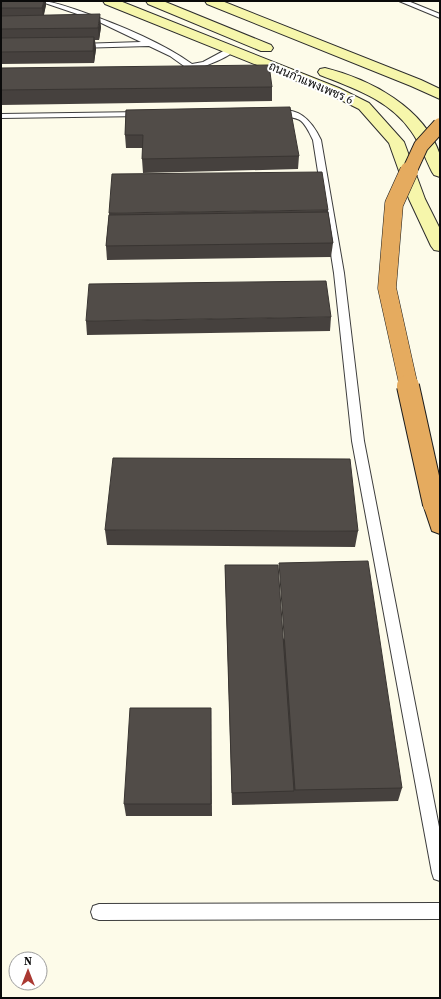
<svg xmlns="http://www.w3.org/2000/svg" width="441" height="999" viewBox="0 0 441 999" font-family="'Source Serif 4',Sarabun,serif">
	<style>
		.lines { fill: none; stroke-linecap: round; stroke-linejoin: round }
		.lane-casing { stroke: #3d3d3d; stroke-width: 2 }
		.secondary-casing { stroke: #2c2c2c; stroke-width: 2 }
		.highway-casing { stroke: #1b1b1b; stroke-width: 2 }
		.lane { fill: #fff; fill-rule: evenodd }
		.secondary { fill: #f6f6ab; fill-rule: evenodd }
		.highway { fill: #e5ab5f; fill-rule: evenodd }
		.highway-bridge-far2-casing { stroke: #1b1b1b; stroke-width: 16; stroke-linecap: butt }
		.highway-bridge-far1-casing { stroke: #1b1b1b; stroke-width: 19; stroke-linecap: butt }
		.highway-bridge-casing { stroke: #1b1b1b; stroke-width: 24; stroke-linecap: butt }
		.highway-bridge-far2 { stroke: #e5ab5f; stroke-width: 14 }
		.highway-bridge-far1 { stroke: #e5ab5f; stroke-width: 18 }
		.highway-bridge { stroke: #e5ab5f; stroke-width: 22 }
		.wall { fill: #46413e }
		.shaded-wall { fill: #393532 }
		.building { fill: #514c48; stroke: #393532 }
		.labels { text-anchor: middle; stroke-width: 4; stroke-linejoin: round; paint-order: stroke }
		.far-street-label { font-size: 12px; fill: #0a0a0a; stroke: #fff }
	</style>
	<rect width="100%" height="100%" fill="#fdfbe9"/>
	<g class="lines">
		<defs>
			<g id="lane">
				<path d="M39,1C51,1 62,5 74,9C112,22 160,41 192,64L203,62L229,48H232L236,50C227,58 190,75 181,68L184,66L170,56L149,46L76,48V44H79L141,42L95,20Z"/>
				<polygon points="399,1 408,1 440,14 440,18"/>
				<path d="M273,111C298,106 311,119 321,140L344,273L364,441L440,832V881L434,879L432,873L352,441L334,273L313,140C300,112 298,120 273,115Z"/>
				<polygon points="142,112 145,112 145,116 1,118 1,114"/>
				<polygon points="440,903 440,919 99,920 93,918 91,912 93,906 99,904"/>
			</g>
			<g id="secondary">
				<polygon points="103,1 120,1 339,88 369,103 404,142 425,199 440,229 440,251 434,250 431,246 409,199 389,143 359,109 329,94 105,4"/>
				<polygon points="146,1 163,1 271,45 273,48 271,51 261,51 148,4"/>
				<polygon points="205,1 222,1 421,80 440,89 440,99 411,86 207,4"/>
				<path d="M325,68C370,79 425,108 440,155C441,162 440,170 440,177L434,175L432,172C425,158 420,143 411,131C390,100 353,88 320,75L318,72L320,69Z"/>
			</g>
			<polygon id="highway" points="434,496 440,498 440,534 432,531 423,504 426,498"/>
		</defs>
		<!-- lane casing -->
		<use href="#lane" class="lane-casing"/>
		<!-- secondary casing -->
		<use href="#secondary" class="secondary-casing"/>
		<!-- highway casing -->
		<use href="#highway" class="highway-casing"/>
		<!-- lane -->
		<use href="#lane" class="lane"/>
		<!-- secondary -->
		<use href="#secondary" class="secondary"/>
		<!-- highway -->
		<use href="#highway" class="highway"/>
		<defs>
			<polyline id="highway-bridge-far2" points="409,172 421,146 440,125"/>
			<polyline id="highway-bridge-far1" points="409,387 387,288 394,204 409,171"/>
			<polyline id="highway-bridge" points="408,386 434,504"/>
		</defs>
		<!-- highway-bridge-far2 casing -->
		<use href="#highway-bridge-far2" class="highway-bridge-far2-casing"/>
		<!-- highway-bridge-far1 casing -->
		<use href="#highway-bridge-far1" class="highway-bridge-far1-casing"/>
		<!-- highway-bridge casing -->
		<use href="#highway-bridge" class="highway-bridge-casing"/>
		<!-- highway-bridge-far2 -->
		<use href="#highway-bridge-far2" class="highway-bridge-far2"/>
		<!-- highway-bridge-far1 -->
		<use href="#highway-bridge-far1" class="highway-bridge-far1"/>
		<!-- highway-bridge -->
		<use href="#highway-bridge" class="highway-bridge"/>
	</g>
	<!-- wall -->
	<g class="wall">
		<polygon points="1,1 46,5 44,15 101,27 99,40 95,40 96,49 94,63 1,64"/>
		<polygon points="1,68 272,87 272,101 1,105"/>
		<polygon points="126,110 299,156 298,169 143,173 142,159 143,148 126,148 125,135"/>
		<polygon points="328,210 333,243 331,257 107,260 106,246 109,213"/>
		<polygon points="331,317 330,331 87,335 86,321"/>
		<polygon points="105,530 358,531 355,547 107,545"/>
		<polygon points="225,565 402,788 398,801 232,805"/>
		<polygon points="211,708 212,816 126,816 124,804"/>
	</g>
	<!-- shaded-wall -->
	<g class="shaded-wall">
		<polygon points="44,1 46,1 46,5 43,17 42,8"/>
		<polygon points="100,14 101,27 99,40 98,28"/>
		<polygon points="94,37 96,49 94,63 93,51"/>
	</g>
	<!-- building -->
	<g class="building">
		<polygon points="1,1 44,1 42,8 1,8"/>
		<polygon points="100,14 98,28 1,29 1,16"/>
		<polygon points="94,37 93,51 1,52 1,38"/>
		<polygon points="269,65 272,87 1,90 1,68"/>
		<polygon points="290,107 299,156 142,159 143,135 125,135 126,110"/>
		<polygon points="322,172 328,210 109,213 112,174"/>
		<polygon points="328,212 333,243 106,246 109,215"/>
		<polygon points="326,281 331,317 86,321 89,284"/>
		<polygon points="113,458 350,459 358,531 105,530"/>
		<polygon points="368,561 402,788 295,790 279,563"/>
		<polygon points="225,565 278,565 294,791 232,793"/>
		<polygon points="130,708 211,708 211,804 124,804"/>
	</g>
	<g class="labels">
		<!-- far-street labels -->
		<g class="far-street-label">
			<text transform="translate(311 83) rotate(23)" y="4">ถนนกำแพงเพชร 6</text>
		</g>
	</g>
	<!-- border -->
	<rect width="441" height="999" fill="none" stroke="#0a0a0a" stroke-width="4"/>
	<!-- north arrow -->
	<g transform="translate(28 971)"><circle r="19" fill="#ffffff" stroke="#9d9d9d"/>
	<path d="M0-3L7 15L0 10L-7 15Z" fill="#aa3932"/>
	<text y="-6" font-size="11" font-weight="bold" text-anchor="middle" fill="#0a0a0a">N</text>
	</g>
</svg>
